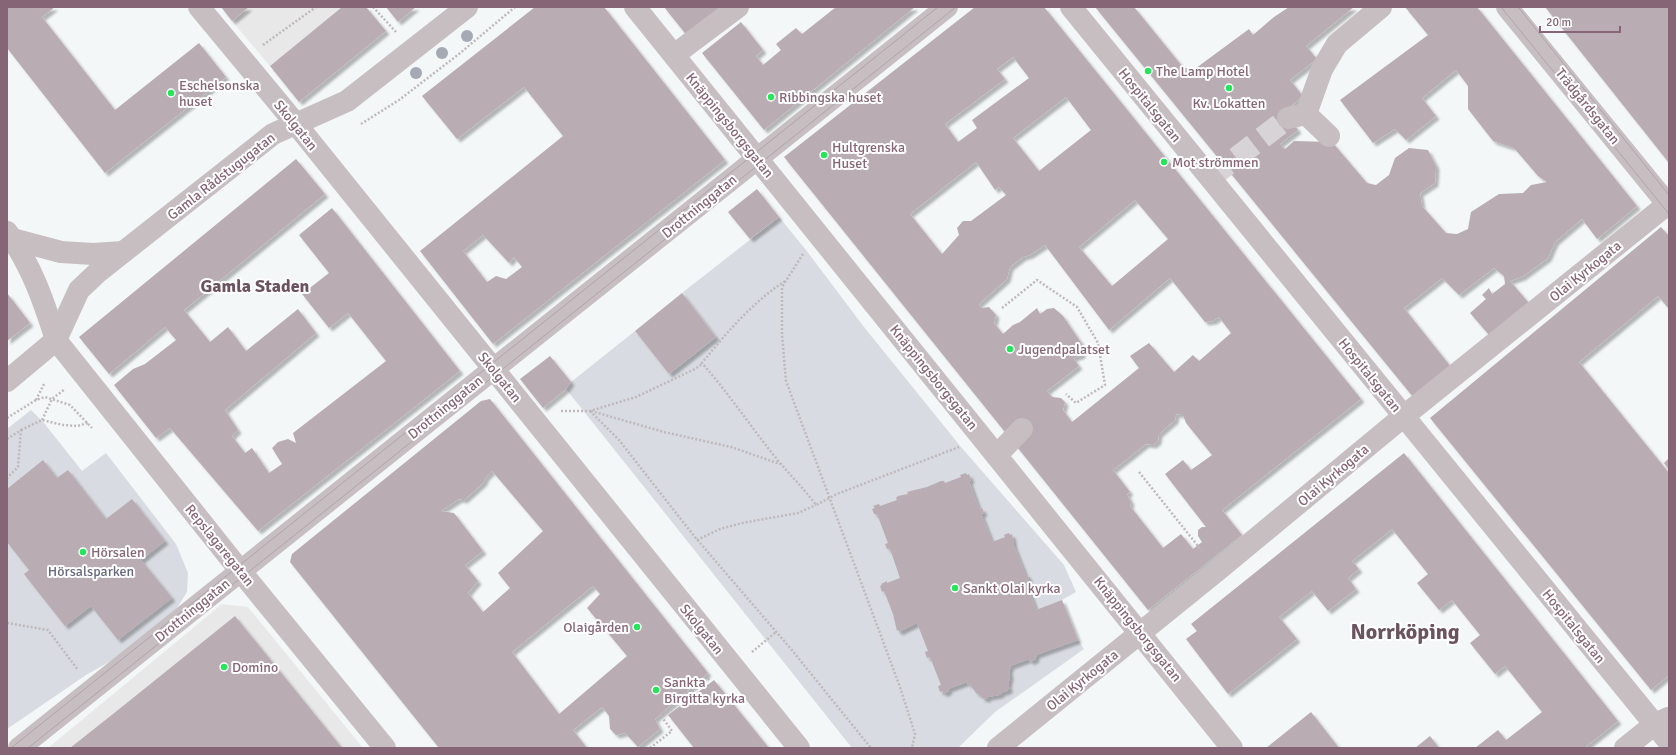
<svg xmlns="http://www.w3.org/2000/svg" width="1676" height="755" viewBox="0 0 1676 755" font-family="Signika,sans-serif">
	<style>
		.built { fill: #e8e8e9 }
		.green { fill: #d8dbe1 }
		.building { fill: #baacb3; fill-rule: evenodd; filter: url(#shadow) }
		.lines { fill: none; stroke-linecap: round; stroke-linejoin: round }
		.minor-tunnel { stroke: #d8d3d7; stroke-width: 22; stroke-dasharray: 22 11; stroke-linecap: butt }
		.path { stroke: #bfb8bc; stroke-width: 2.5; stroke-dasharray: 2 2; stroke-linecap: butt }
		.minor { stroke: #c7bec2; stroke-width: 22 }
		.tram { stroke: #b0a3a9; stroke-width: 1 }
		.tree { fill: #a5a9b4 }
		.poi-dot { fill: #27e55b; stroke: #fff; stroke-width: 1.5 }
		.labels { text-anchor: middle; stroke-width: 4; stroke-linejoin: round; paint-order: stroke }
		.poi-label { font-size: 14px; fill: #866676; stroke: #fff; text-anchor: start }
		.street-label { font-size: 14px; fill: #866676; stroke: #fff }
		.park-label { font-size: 14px; fill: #65697d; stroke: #fff }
		.district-label { font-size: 18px; font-weight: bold; fill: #6b5460; stroke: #fff }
		.town-label { font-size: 22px; font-weight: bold; fill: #6b5460; stroke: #fff }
	</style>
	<defs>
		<filter id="shadow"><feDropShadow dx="3.5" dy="3.5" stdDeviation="1" flood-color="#0004"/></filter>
	</defs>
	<rect width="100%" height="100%" fill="#f4f7f7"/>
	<!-- built -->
	<g class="built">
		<polygon points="249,7 342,7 270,66 232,21"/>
		<polygon points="222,604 248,607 363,748 48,748"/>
	</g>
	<!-- green -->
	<g class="green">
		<polygon points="779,217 806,250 864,327 961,447 1064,565 1076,592 1062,600 1078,640 1084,649 995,712 958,748 852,748 566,389 571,382 635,331 669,374 716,337 682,293"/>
		<polygon points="31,410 44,423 82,471 106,453 176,544 188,573 187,592 170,619 125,653 86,675 7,729 7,429"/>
	</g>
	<!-- building -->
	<g class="building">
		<polygon points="7,7 55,7 42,17 115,110 199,43 226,77 105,173 7,48"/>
		<polygon points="221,7 249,7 232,21"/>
		<polygon points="342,7 366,7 386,31 299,102 270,66"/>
		<polygon points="386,7 416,7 398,22"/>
		<path d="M535,7H604L725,160L493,344L420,251L563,136L524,87L457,139L422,96ZM483,235L509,263L514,257L522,267L506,279L496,276L487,282L463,251Z"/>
		<polygon points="664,7 725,7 688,37"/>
		<polygon points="836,7 915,7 764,130 702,53 741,22 763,50 756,56 763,65 781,50 776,44 796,28 802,34"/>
		<path d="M975,7H1044L1361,399L1222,510L1242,535L1148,610L784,157ZM1013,57L1029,78L972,120L977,128L958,142L945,124L1005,79L997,69ZM1066,97L1091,130L1039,171L1013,138ZM976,162L995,190L999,187L1006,195L971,221H963L957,228L959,235L942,254L910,214ZM1135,200L1168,239L1112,286L1079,247ZM1045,245L1109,330L1170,278L1205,322L1213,321L1219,317L1231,333L1199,361L1193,355L1174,372L1149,343L1130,356L1139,368L1072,422L1063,410L1065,402L1061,398L1052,397L1047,391L1079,366L1073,358L1082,355V344L1063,316L1054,308L1047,309L1040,314L1037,308L1020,322L1013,325L1003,334L994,323L996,315L989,307L982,308L979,304L1007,279L1010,267L1023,257L1030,255ZM1176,414L1183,415L1186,423L1212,455L1191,470L1183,460L1165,474L1206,527H1202L1198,530V536L1202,542L1193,549L1181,534L1163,548L1130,506L1131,502L1127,494L1130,492L1113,470L1146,444L1153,445L1158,441L1159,434L1175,420Z"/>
		<polygon points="1095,7 1134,7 1182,66 1192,71 1249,29 1253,35 1274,17 1289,7 1354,7 1306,46 1317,59 1290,80 1303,96 1284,112 1298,130 1280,144 1285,149 1294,141 1332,142 1367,183 1376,185 1389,175 1395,158 1409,148 1428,150 1436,166 1435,183 1420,193 1422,206 1446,233 1457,234 1468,229 1471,212 1499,194 1523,193 1531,185 1547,182 1538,176 1514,148 1493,141 1468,109 1468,86 1456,70 1422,98 1436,116 1406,140 1395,129 1373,143 1340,100 1428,35 1405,7 1477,7 1637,206 1597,239 1582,219 1555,242 1548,258 1522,277 1510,281 1529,303 1489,335 1470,313 1486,299 1482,295 1489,288 1492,294 1505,284 1504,276 1494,268 1459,295 1442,278 1404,308 1451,367 1413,397"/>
		<polygon points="1545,7 1669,7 1669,163"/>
		<polygon points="296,159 325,194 184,310 210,342 228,327 246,351 298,309 316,333 225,410 238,430 232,436 245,453 252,448 269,473 282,464 272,448 278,442 288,439 296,443 293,433 386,361 348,313 329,328 302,294 329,273 299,235 332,208 460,371 258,531 170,428 156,438 114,385 133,369 145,364 176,340 165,327 109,374 79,337"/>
		<polygon points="757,189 779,217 750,239 728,212"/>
		<polygon points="1661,227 1669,236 1669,309 1658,296 1579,362 1669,473 1669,675 1651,690 1430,418"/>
		<polygon points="7,293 30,323 7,341"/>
		<polygon points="682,293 716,337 669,374 635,331"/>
		<polygon points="550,356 571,382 566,389 543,408 520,379"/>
		<path d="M490,399L708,673L655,719L660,729L638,747L625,733L616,735L610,729L609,716L602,707L573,730L587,748H439L290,562L292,554L481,401ZM492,471L543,531L498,573L510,588L483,612L468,593L478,581L465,565L483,551L454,513L441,511L459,499L464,500L483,483L486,477ZM593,586L600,594L587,608L627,656L559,714L512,652Z"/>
		<polygon points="1404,453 1618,721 1584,748 1475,748 1498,730 1506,740 1542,712 1505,666 1495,674 1470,643 1480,635 1452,600 1439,610 1417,583 1428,574 1392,529 1352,561 1359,569 1348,578 1356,589 1328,611 1312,591 1279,617 1297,639 1228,694 1186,639 1197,631 1191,624"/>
		<polygon points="1669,458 1669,470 1664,463"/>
		<polygon points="43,460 57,478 68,470 106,519 132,499 165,541 141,560 172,598 118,640 91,606 65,626 24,574 29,570 7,542 7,489"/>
		<polygon points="966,473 967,475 969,474 971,480 969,481 979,509 982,508 984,513 981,514 992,542 1005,537 1004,535 1009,533 1010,535 1012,534 1014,546 1025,574 1027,574 1029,579 1026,582 1036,610 1062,600 1078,640 1036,655 1037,656 1035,657 1036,659 1030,662 1029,659 1010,666 1011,668 1009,669 1010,676 1008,686 1010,688 1006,692 1004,691 999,695 988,697 987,699 981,698 982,696 976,693 970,684 968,685 967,682 948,689 949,691 943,694 943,691 940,692 938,686 941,685 930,657 927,658 925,652 928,651 917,623 899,632 899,630 897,631 893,614 884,591 882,592 880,586 882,585 881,584 887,581 887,583 900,578 890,549 887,549 885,544 888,543 877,514 874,514 872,509 875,508 873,506 879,504 880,506 897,500 896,498 898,496 908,494 907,492 927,487 941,481 944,481 945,483 961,477 960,475"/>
		<polygon points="235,616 342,748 70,748 113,714"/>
		<polygon points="714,680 769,748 694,748 668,715"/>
		<polygon points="1311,712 1339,748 1266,748"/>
		<polygon points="1430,736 1439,748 1415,748"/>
	</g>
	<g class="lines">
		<!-- minor-tunnel -->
		<polyline class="minor-tunnel" points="1210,178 1288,118"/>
		<!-- path -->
		<g class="path">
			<polyline points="373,7 396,32"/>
			<polyline points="263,45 316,7"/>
			<polyline points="361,124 399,100 459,54 515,7"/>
			<polyline points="803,254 782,287 782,334 786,381 900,687 915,734 912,748"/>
			<path d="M785,281C753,302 726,333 702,363C730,395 753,430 780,463C792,477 805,490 816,505L837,494L959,447"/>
			<polyline points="1002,308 1037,280 1077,307 1098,343 1105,385 1076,403 1066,394"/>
			<polyline points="36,400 44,384"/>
			<polyline points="561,411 590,411 636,397 695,369 702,364"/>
			<polyline points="590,411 619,440 694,536 791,649 871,748"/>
			<polyline points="591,411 664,432 731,447 780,464"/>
			<polyline points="7,418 36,400 45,397 70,405 92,428"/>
			<polyline points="42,420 52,399 65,389"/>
			<polyline points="21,430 42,420 63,425 77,426 88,423"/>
			<polyline points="7,439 21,430 18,467 7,478"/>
			<polyline points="1139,472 1202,551"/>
			<polyline points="697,540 720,529 742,523 798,513 816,505"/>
			<polyline points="7,623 48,630 78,670"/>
			<polyline points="752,652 776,632"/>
			<polyline points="650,748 672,731 662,717 710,678"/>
		</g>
		<!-- minor -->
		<g class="minor">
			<polyline points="199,7 296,124 799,748"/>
			<polyline points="635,7 1232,748"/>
			<polyline points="1071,7 1669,742"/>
			<polyline points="1507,7 1669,206"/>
			<polyline points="674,55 738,7"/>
			<polyline points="1306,114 1322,69 1337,44 1381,7"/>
			<polyline points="1288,118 1306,114 1329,136"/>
			<path d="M7,232C31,264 44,302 56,340L238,568L385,748"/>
			<polyline points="12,239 61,252 93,254 123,252"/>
			<polyline points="7,381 56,340 79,290 98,272 273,134 347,101 467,7"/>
			<polyline points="997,455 1022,429"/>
			<polyline points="19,748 947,7"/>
			<polyline points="998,748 1218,570 1404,416 1669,203"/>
			<polyline points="1625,748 1655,724 1668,718"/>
		</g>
		<!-- tram -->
		<g class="tram">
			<polyline points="1501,7 1669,214"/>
			<polyline points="1518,7 1669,195"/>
			<polyline points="11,748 938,7"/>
			<polyline points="28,748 956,7"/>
		</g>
	</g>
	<!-- trees -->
	<g class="tree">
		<circle cx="467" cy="36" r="6"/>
		<circle cx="442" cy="53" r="6"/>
		<circle cx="416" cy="73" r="6"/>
	</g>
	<!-- markers -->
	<g class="poi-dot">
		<circle cx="1148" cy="71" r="4"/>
		<circle cx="1229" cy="88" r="4"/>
		<circle cx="171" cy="93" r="4"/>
		<circle cx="771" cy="97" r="4"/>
		<circle cx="824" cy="155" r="4"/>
		<circle cx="1164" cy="162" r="4"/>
		<circle cx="1010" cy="349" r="4"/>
		<circle cx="83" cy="552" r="4"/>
		<circle cx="955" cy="588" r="4"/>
		<circle cx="637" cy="627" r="4"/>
		<circle cx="224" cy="667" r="4"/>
		<circle cx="656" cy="690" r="4"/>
	</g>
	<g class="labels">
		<!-- poi labels -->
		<g class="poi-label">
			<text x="1156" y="76">The Lamp Hotel</text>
			<text x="179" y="90">Eschelsonska<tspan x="179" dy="16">huset</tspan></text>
			<text x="779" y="102">Ribbingska huset</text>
			<text x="1229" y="108" text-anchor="middle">Kv. Lokatten</text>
			<text x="832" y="152">Hultgrenska<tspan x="832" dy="16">Huset</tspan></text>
			<text x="1172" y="167">Mot strömmen</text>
			<text x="1018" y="354">Jugendpalatset</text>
			<text x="91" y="557">Hörsalen</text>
			<text x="963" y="593">Sankt Olai kyrka</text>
			<text x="629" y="632" text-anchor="end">Olaigården</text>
			<text x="232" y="672">Domino</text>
			<text x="664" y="687">Sankta<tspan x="664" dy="16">Birgitta kyrka</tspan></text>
		</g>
		<!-- street labels -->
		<g class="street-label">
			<text transform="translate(1150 105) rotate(51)" y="5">Hospitalsgatan</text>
			<text transform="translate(1588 106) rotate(51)" y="5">Trädgårdsgatan</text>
			<text transform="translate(296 125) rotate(51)" y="5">Skolgatan</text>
			<text transform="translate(730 125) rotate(51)" y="5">Knäppingsborgsgatan</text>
			<text transform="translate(221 176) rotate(-38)" y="5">Gamla Rådstugugatan</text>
			<text transform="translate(699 206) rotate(-39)" y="5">Drottninggatan</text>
			<text transform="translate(1585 271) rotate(-39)" y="5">Olai Kyrkogata</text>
			<text transform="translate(1370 375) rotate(51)" y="5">Hospitalsgatan</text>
			<text transform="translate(500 377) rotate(51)" y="5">Skolgatan</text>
			<text transform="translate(934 377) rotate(51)" y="5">Knäppingsborgsgatan</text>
			<text transform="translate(445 407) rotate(-39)" y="5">Drottninggatan</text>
			<text transform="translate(1333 475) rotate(-40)" y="5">Olai Kyrkogata</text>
			<text transform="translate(220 545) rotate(51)" y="5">Repslagaregatan</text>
			<text transform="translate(192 610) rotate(-39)" y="5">Drottninggatan</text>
			<text transform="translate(1574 626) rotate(51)" y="5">Hospitalsgatan</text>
			<text transform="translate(702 629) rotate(51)" y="5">Skolgatan</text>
			<text transform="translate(1138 629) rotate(51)" y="5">Knäppingsborgsgatan</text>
			<text transform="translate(1082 680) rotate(-39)" y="5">Olai Kyrkogata</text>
		</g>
		<!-- park labels -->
		<g class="park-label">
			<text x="91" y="576">Hörsalsparken</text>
		</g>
		<!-- district labels -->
		<g class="district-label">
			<text x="255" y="292">Gamla Staden</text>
		</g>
		<!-- town labels -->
		<g class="town-label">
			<text x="1405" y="639">Norrköping</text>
		</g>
	</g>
	<!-- border -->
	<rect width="1676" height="755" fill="none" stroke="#866676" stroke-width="16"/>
	<!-- scale -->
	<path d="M1540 26v6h80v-6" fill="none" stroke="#866676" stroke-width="2"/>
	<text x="1546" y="26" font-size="12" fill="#866676" stroke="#ffffff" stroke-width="3" paint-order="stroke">20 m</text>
</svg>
